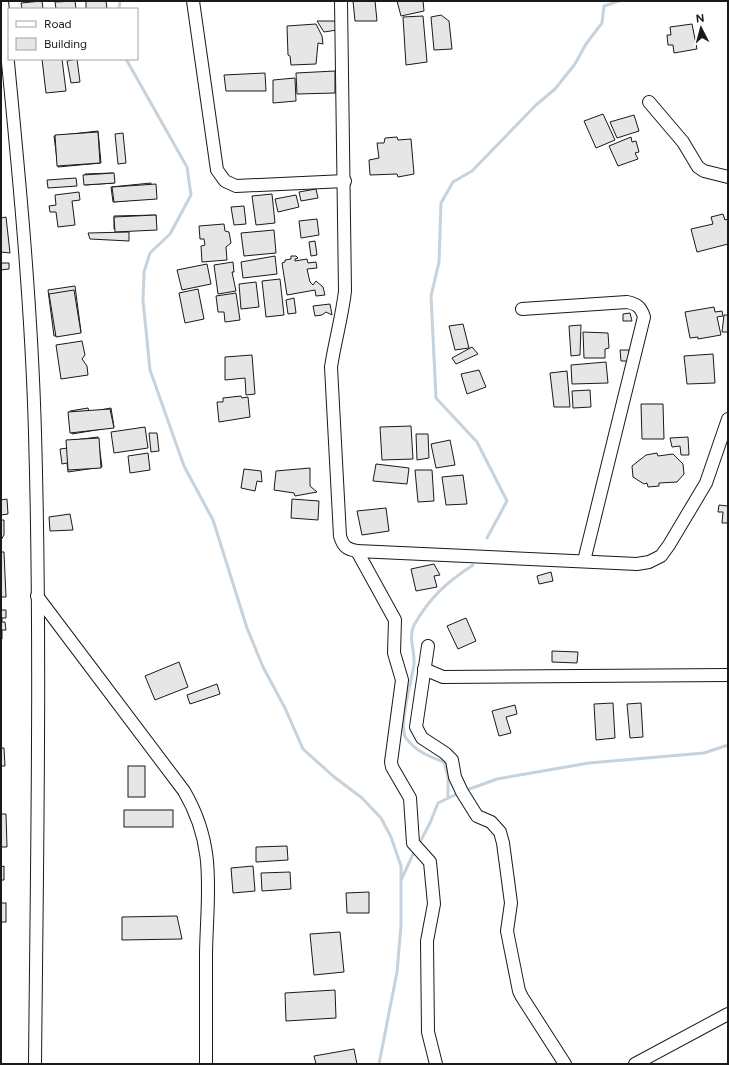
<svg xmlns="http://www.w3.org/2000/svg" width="729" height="1065" viewBox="0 0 729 1065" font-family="Figtree,sans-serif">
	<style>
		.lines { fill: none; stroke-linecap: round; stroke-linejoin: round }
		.stream { stroke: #c6d2dc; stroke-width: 3 }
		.building { fill: #e6e6e6; stroke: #1a1a1a }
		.minor-casing { stroke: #1a1a1a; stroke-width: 14 }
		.minor { stroke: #fff; stroke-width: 12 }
	</style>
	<rect width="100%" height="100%" fill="#fff"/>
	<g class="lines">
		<!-- stream -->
		<g class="stream">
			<polyline points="119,9 120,1"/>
			<polyline points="126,59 187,167 191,195 170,234 150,253 144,272 143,300 150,370 184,466 213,520 247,628 263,667 285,708 303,749 333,776 362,798 381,818 391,837 401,866 401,926 397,972 379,1064"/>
			<polyline points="487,538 507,501 477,442 436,398 431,296 439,262 441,203 453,182 472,171 536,105 555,89 575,64 586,44 602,23 604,6 619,1"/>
			<polyline points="464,791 497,779 589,763 704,753 728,745"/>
			<path d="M448,797V777L444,762C430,757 415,751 406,738C398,726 412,680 414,664C415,651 408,637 414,625C430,597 447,582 473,565"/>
			<polyline points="419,844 430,823 438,803 459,793"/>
			<polyline points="402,878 415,850"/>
		</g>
	</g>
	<!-- building -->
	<g class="building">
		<polygon points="42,1 43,9 22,9 21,3"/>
		<polygon points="75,1 76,9 56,9 55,2"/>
		<polygon points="86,1 106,1 107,9 86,9"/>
		<polygon points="353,1 375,1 377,21 355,21"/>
		<polygon points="397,1 423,1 424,11 401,16"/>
		<polygon points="441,15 449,21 452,49 434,50 431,17"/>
		<polygon points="423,16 427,62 406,65 403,17"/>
		<polygon points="317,21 337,21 337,30 324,32"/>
		<polygon points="316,24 322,36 323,44 318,43 316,64 291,65 290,56 288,55 287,26"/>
		<polygon points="692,24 697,49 674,53 673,45 668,45 667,35 671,35 670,27"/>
		<polygon points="42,59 62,59 66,91 46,93"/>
		<polygon points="77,59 80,82 71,83 67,61"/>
		<polygon points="335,71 335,93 297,94 296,73"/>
		<polygon points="265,73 266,91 226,91 224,75"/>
		<polygon points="295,78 296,101 273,103 273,80"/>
		<polygon points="603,114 615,140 596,148 584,121"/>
		<polygon points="634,115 639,131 617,138 610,122"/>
		<polygon points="98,131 101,163 58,167 54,136"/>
		<polygon points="98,132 100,163 57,166 55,135"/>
		<polygon points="123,133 126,163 118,164 115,134"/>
		<polygon points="397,137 398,140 411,139 414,174 398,177 397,174 370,175 369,160 379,158 377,143 384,143 385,138"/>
		<polygon points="631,137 632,142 636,141 639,152 635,153 638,159 618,166 609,146"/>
		<polygon points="113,173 114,183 85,185 85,174"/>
		<polygon points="114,173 115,183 84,185 83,175"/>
		<polygon points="76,178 77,186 48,188 47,180"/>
		<polygon points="151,183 153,198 113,202 111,187"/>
		<polygon points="156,184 157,199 114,202 112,187"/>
		<polygon points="316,189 318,198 301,201 299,192"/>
		<polygon points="79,192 80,200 72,201 75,225 58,227 56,212 50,212 49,206 56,205 55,195"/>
		<polygon points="272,194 275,223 256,225 252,196"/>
		<polygon points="296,195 299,207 278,212 275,199"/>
		<polygon points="244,206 246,224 234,225 231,207"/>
		<polygon points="723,214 725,220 728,219 728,244 697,252 691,229 713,224 711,217"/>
		<polygon points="156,215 155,229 114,229 114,216"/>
		<polygon points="156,215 157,230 115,232 114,217"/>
		<polygon points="6,217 10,253 1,252 1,218"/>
		<polygon points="317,219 319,235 301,238 299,221"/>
		<polygon points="224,224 225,231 229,232 231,243 226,247 227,260 202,262 201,246 205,245 204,239 200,239 199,226"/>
		<polygon points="274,230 276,253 244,256 241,233"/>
		<polygon points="129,232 129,241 90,239 88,233"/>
		<polygon points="315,241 317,255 311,256 309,242"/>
		<polygon points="275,256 277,274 243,278 241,262"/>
		<polygon points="291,256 296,256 298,258 295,259 295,261 307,259 308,263 316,262 317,268 307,269 310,282 313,285 316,281 323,287 325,295 316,296 315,290 287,295 282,263 285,262 285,260 291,259"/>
		<polygon points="233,262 234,272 232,272 236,291 218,294 214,265"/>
		<polygon points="1,263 9,263 9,269 1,270"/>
		<polygon points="207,264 211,284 182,290 177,270"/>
		<polygon points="280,279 284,315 266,317 262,281"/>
		<polygon points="256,282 259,307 241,309 239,284"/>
		<polygon points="75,286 81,332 54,336 48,290"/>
		<polygon points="198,289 204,319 185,323 179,293"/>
		<polygon points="74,290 81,333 56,337 49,294"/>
		<polygon points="236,293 240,320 225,322 224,312 218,312 216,296"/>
		<polygon points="294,298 296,313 288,314 286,300"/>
		<polygon points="330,304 332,315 326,312 322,315 315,316 313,306"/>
		<polygon points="714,307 715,312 722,311 723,316 717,317 721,335 698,339 698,337 690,338 685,312"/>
		<polygon points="630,313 632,321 623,321 623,314"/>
		<polygon points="724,315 728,315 728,332 722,332"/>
		<polygon points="463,324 469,348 455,350 449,326"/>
		<polygon points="581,325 580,355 571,356 569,326"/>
		<polygon points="583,332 608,333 609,348 605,349 605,358 584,358"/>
		<polygon points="82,341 85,355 82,359 87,366 88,375 61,379 56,345"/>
		<polygon points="472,347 478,354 456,364 452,358"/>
		<polygon points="620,350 629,350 628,361 621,361"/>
		<polygon points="713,354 715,383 687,384 684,356"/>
		<polygon points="252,355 255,394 246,395 245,378 225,380 225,357"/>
		<polygon points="606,362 608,383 572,384 571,365"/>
		<polygon points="479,370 486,387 467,394 461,374"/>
		<polygon points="567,371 570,407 554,407 550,373"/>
		<polygon points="590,390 591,407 573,408 572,391"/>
		<polygon points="241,396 242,398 248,397 250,417 219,422 217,402 223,402 223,398"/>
		<polygon points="641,404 663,404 664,439 642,439"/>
		<polygon points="88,408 89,412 111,408 114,427 72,434 69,418 71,418 70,411"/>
		<polygon points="110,409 114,428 70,433 68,412"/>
		<polygon points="411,426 413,459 382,460 380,427"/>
		<polygon points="145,427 148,448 114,453 111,432"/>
		<polygon points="149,433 157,433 159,451 151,452"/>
		<polygon points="416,434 428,434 429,458 417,460"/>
		<polygon points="98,437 102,467 68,472 67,463 62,464 60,449 68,448 67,441"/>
		<polygon points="688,437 689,455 681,455 680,446 672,447 670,438"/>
		<polygon points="99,438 101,468 68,470 66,440"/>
		<polygon points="450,440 455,465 436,468 431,444"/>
		<polygon points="148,453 150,470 130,473 128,456"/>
		<polygon points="657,453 658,456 673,454 683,464 684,474 677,482 659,483 659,486 648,487 647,483 644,484 633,477 632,466 646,455"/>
		<polygon points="376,464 409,468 407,484 373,481"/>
		<polygon points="310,468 310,486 317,492 295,496 294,493 274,490 276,471"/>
		<polygon points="244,469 261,471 262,482 257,481 255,491 241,488"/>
		<polygon points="415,470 432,470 434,501 418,502"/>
		<polygon points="463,475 467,504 446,505 442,477"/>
		<polygon points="7,499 8,514 1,515 1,500"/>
		<polygon points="292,499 319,501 318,520 291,518"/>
		<polygon points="719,505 728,506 728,523 722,523 723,512 718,512"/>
		<polygon points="386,508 389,531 362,535 357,511"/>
		<polygon points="70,514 73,530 50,531 49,517"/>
		<polygon points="1,520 4,520 4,535 1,540"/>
		<polygon points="1,552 4,552 6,597 1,597"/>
		<polygon points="434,564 440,575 434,576 437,587 416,591 411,569"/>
		<polygon points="551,572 553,581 539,584 537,576"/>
		<polygon points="1,610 6,610 6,618 2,618 2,622 5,622 6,630 2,630 2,639 1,639"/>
		<polygon points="466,618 476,641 458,649 447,626"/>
		<polygon points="552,651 578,652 577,663 552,662"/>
		<polygon points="179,662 188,687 155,700 145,676"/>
		<polygon points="217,684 220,694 190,704 187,695"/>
		<polygon points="613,703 615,738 596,740 594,704"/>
		<polygon points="641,703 643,737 630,738 627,704"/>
		<polygon points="515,705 517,714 506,717 511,733 499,736 492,711"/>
		<polygon points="1,748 4,748 5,766 1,766"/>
		<rect x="128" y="766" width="17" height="31"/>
		<rect x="124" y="810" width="49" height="17"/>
		<polygon points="1,814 6,814 7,847 1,847"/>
		<polygon points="287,846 288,860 256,862 256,847"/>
		<polygon points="4,866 4,880 1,880 1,867"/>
		<polygon points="253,866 255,891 233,893 231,868"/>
		<polygon points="290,872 291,889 262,891 261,873"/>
		<polygon points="369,892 369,913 347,913 346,893"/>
		<rect x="1" y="903" width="5" height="19"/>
		<polygon points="177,916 182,939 122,940 122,917"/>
		<polygon points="340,932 344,972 314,975 310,934"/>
		<polygon points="335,990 336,1018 286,1021 285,993"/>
		<polygon points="354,1049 357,1064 316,1064 314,1056"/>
	</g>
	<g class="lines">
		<defs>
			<g id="minor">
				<path d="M2,1C16,145 31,289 35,433C41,643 37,854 35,1064"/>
				<polyline points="193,1 217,170 225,181 236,186 345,181"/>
				<path d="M341,1L345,291C342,317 335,341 331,367L340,536C343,546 346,549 357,551L637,564L649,562L661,556L669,545L706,483L728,419"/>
				<polyline points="649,102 683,142 698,167 704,171 728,177"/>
				<path d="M522,309L627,302C637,304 641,307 644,317L584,561"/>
				<polyline points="357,551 395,620 394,653 402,680 391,762 392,767 410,798 413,843 430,862 434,904 427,941 428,1032 436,1064"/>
				<path d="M37,596L184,791C217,847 207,893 206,954C206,991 206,1027 206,1064"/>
				<polyline points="428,646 416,727 422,738 445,753 452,760 455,777 462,792 477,816 491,822 500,832 503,843 511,903 507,931 519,991 522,997 565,1064"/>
				<polyline points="424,669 443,677 728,675"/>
				<polyline points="635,1064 728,1014"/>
			</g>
		</defs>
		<!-- minor casing -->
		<use href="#minor" class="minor-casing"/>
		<!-- minor -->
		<use href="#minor" class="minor"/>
	</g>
	<!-- border -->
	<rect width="729" height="1065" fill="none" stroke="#1a1a1a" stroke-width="4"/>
	<!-- legend -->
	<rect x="8" y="8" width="130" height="52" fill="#ffffff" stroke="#a3a3a3"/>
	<rect x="16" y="21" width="20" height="6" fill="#ffffff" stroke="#a3a3a3"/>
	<text x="44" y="28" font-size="12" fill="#1a1a1a">Road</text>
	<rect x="16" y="38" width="20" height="12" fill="#e6e6e6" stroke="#a3a3a3"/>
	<text x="44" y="48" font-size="12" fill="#1a1a1a">Building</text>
	<!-- north arrow -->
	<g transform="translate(701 28) rotate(354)" stroke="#ffffff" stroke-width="3" paint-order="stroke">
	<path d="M0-3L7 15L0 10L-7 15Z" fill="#1a1a1a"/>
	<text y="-6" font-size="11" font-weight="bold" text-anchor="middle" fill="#1a1a1a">N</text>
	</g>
</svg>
